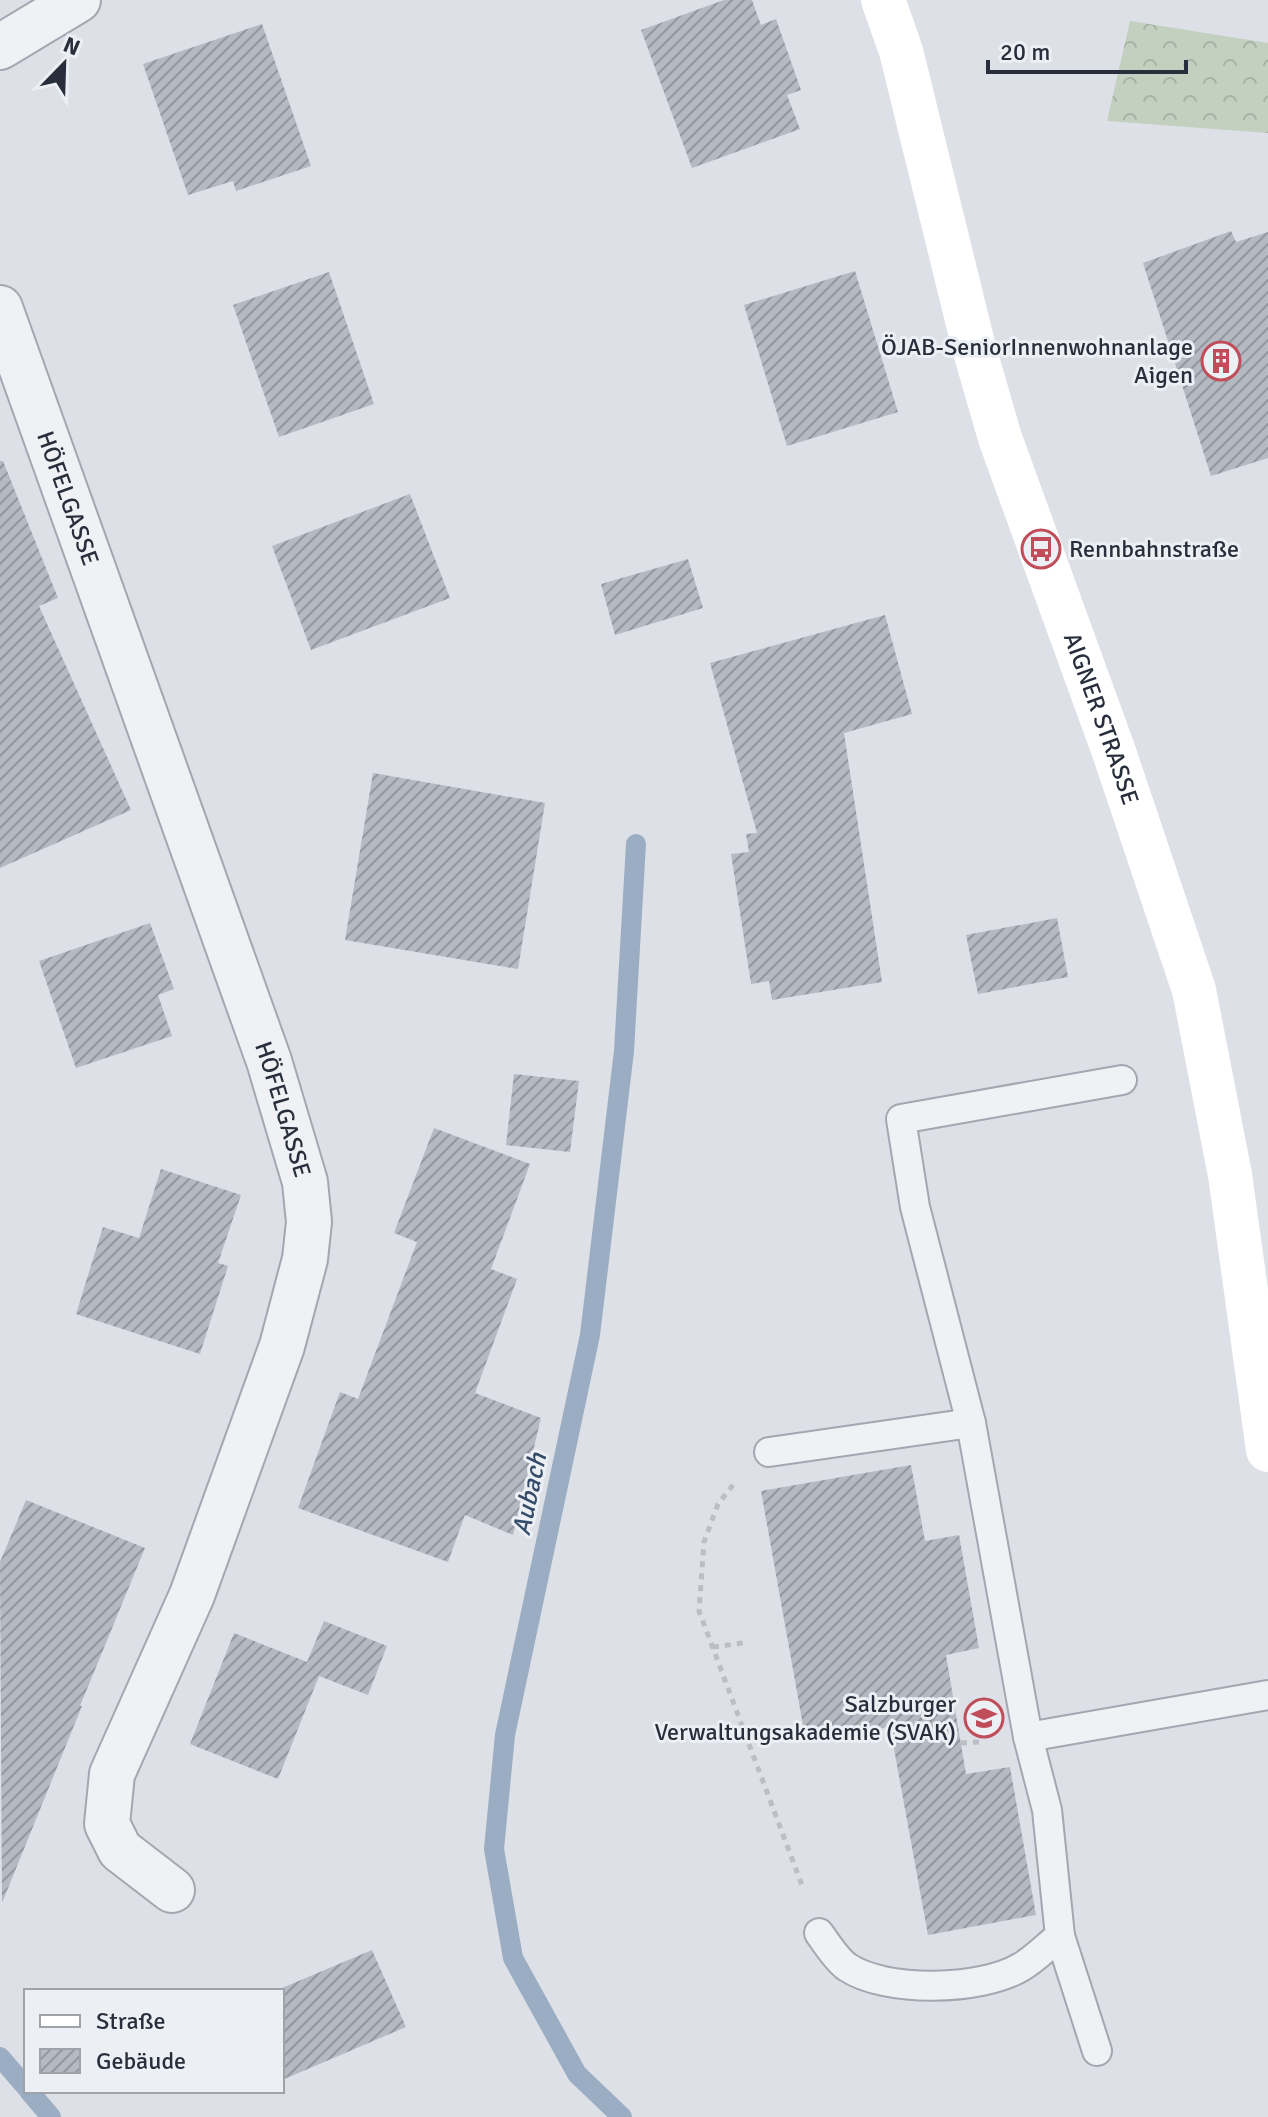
<svg xmlns="http://www.w3.org/2000/svg" width="1268" height="2117" viewBox="0 0 1268 2117" font-family="Signika,sans-serif">
	<style>
		.forest { fill: url(#forest-crowns) }
		.lines { fill: none; stroke-linecap: round; stroke-linejoin: round }
		.stream { stroke: #9badc3; stroke-width: 20 }
		.building { fill: url(#building-hatch) }
		.lane-casing { stroke: #a3a7af; stroke-width: 32 }
		.street-casing { stroke: #a3a7af; stroke-width: 48 }
		.path { stroke: #bbbec4; stroke-width: 5; stroke-dasharray: 6 6; stroke-linecap: butt }
		.lane { stroke: #eff1f4; stroke-width: 28 }
		.street { stroke: #eff1f4; stroke-width: 44 }
		.secondary { stroke: #fff; stroke-width: 44 }
		.labels { text-anchor: middle; stroke-width: 6; stroke-linejoin: round; paint-order: stroke }
		.poi-label { font-size: 24px; fill: #282e3b; stroke: #eceff3; text-anchor: end }
		.street-label { font-size: 24px; fill: #282e3b; stroke: #eceff3 }
		.water-label { font-size: 26px; font-style: italic; fill: #364c6b; stroke: #eceff3 }
	</style>
	<defs>
		<pattern id="forest-crowns" width="20" height="18" patternUnits="userSpaceOnUse" patternTransform="scale(2)"><rect width="20" height="18" fill="#c3cfbf"/><path d="M2 6a3 3 0 1 1 6 0M12 15a3 3 0 1 1 6 0" fill="none" stroke="#a8b2a5"/></pattern>
		<pattern id="building-hatch" width="6" height="6" patternUnits="userSpaceOnUse" patternTransform="scale(2)"><rect width="6" height="6" fill="#b5b9c2"/><path d="M-1 1l2-2M0 6l6-6M5 7l2-2" fill="none" stroke="#93979f"/></pattern>
	</defs>
	<rect width="100%" height="100%" fill="#dde0e6"/>
	<!-- forest -->
	<polygon class="forest" points="1130,21 1268,43 1268,133 1107,121"/>
	<g class="lines">
		<!-- stream -->
		<g class="stream">
			<polyline points="0,2057 26,2087"/>
			<polyline points="29,2091 51,2117"/>
			<polyline points="622,2117 577,2074 513,1958 494,1849 505,1735 590,1335 624,1051 636,844"/>
		</g>
	</g>
	<!-- building -->
	<g class="building">
		<polygon points="724,0 752,0 761,25 776,19 801,90 787,95 800,129 692,168 641,30"/>
		<polygon points="262,24 311,166 236,191 233,181 188,195 143,64"/>
		<polygon points="1231,231 1236,242 1268,232 1268,458 1211,476 1143,263"/>
		<polygon points="855,271 898,412 787,446 744,305"/>
		<polygon points="329,272 374,404 279,437 233,305"/>
		<polygon points="0,461 3,461 58,598 39,606 131,810 0,868"/>
		<polygon points="410,494 450,598 311,650 272,546"/>
		<polygon points="688,559 703,608 615,635 601,584"/>
		<polygon points="885,615 912,714 844,733 882,982 772,1000 769,981 751,984 731,854 749,852 746,834 757,833 710,663"/>
		<polygon points="373,773 545,803 518,969 345,940"/>
		<polygon points="1057,918 1068,977 978,994 966,935"/>
		<polygon points="150,923 174,989 158,995 172,1036 76,1068 39,961"/>
		<polygon points="514,1074 579,1081 570,1152 506,1145"/>
		<polygon points="434,1128 530,1164 491,1269 517,1279 475,1393 541,1418 513,1535 465,1515 448,1562 298,1508 340,1392 358,1399 417,1242 394,1233"/>
		<polygon points="161,1169 241,1195 218,1263 228,1266 200,1354 76,1314 103,1227 139,1238"/>
		<polygon points="911,1465 925,1541 959,1535 979,1648 946,1655 966,1774 1010,1767 1036,1915 928,1935 890,1727 806,1742 761,1491"/>
		<polygon points="26,1500 145,1548 80,1706 82,1706 2,1903 0,1562"/>
		<polygon points="324,1621 387,1646 368,1695 319,1676 278,1779 190,1744 234,1633 307,1662"/>
		<polygon points="372,1950 406,2027 282,2080 282,1988"/>
	</g>
	<g class="lines">
		<defs>
			<g id="lane">
				<polyline points="769,1452 971,1423"/>
				<polyline points="1028,1737 1268,1695"/>
				<path d="M819,1933C827,1944 836,1959 847,1967C886,1993 981,1991 1021,1967C1035,1959 1047,1946 1060,1936L1047,1810L1028,1737L971,1423L915,1207L901,1119L1122,1080"/>
				<polyline points="1060,1936 1097,2051"/>
			</g>
			<g id="street">
				<polyline points="0,47 78,0"/>
				<path id="s1" d="M0,308L269,1061L305,1182L309,1222L305,1259L282,1346L192,1595L112,1774L107,1824L120,1850L172,1890"/>
			</g>
		</defs>
		<!-- lane casing -->
		<use href="#lane" class="lane-casing"/>
		<!-- street casing -->
		<use href="#street" class="street-casing"/>
		<!-- path -->
		<g class="path">
			<polyline points="733,1485 718,1504 704,1542 699,1611 803,1888"/>
			<polyline points="713,1647 743,1643"/>
			<polyline points="961,1743 980,1742"/>
		</g>
		<!-- lane -->
		<use href="#lane" class="lane"/>
		<!-- street -->
		<use href="#street" class="street"/>
		<!-- secondary -->
		<path class="secondary" id="s2" d="M883,0L901,51L974,348L1000,438L1114,752L1194,990L1230,1175L1268,1450"/>
	</g>
	<!-- icons -->
	<defs>
		<symbol id="building-ring" viewBox="-11 -11 22 22"><circle r="9.5" fill="#eceff3" stroke="#c14c5a" stroke-width="1.5"/><path d="M-4-6H4V6H1V3H-1V6H-4ZM-2.5-4.3h1.7v1.8h-1.7ZM.8-4.3h1.7v1.8H.8ZM-2.5-1h1.7V.8h-1.7ZM.8-1h1.7V.8H.8Z" fill="#c14c5a"/></symbol>
		<symbol id="bus-ring" viewBox="-11 -11 22 22"><circle r="9.5" fill="#eceff3" stroke="#c14c5a" stroke-width="1.5"/><path d="M-5-6H5V4H4V6H2V4H-2V6H-4V4H-5ZM-3.5-4V0h7V-4ZM-3.5 1.2v1.5H-2V1.2ZM2 1.2v1.5H3.5V1.2Z" fill="#c14c5a"/></symbol>
		<symbol id="school-ring" viewBox="-11 -11 22 22"><circle r="9.5" fill="#eceff3" stroke="#c14c5a" stroke-width="1.5"/><path d="M0-5L7-2L0 1L-7-2ZM-4 1L0 2.5L4 1V4Q0 6-4 4Z" fill="#c14c5a"/></symbol>
	</defs>
	<g fill-rule="evenodd">
		<use href="#building-ring" x="1199" y="339" width="44" height="44"/>
		<use href="#bus-ring" x="1019" y="527" width="44" height="44"/>
		<use href="#school-ring" x="962" y="1696" width="44" height="44"/>
	</g>
	<g class="labels">
		<!-- poi labels -->
		<g class="poi-label">
			<text x="1193" y="355">ÖJAB-SeniorInnenwohnanlage<tspan x="1193" dy="28">Aigen</tspan></text>
			<text x="1069" y="557" text-anchor="start">Rennbahnstraße</text>
			<text x="956" y="1712">Salzburger<tspan x="956" dy="28">Verwaltungsakademie (SVAK)</tspan></text>
		</g>
		<!-- street labels -->
		<g class="street-label">
			<text dy="8" stroke="none"><textPath href="#s1" startOffset="202">HÖFELGASSE</textPath></text>
			<text dy="8" stroke="none"><textPath href="#s2" startOffset="752">AIGNER STRASSE</textPath></text>
			<text dy="8" stroke="none"><textPath href="#s1" startOffset="850">HÖFELGASSE</textPath></text>
		</g>
		<!-- water labels -->
		<g class="water-label">
			<text transform="translate(529 1494) rotate(-78)" y="9">Aubach</text>
		</g>
	</g>
	<!-- legend -->
	<rect x="24" y="1989" width="260" height="104" fill="#eceff3" stroke="#9ea2a9" stroke-width="2"/>
	<rect x="40" y="2015" width="40" height="12" fill="#ffffff" stroke="#9ea2a9" stroke-width="2"/>
	<text x="96" y="2029" font-size="24" fill="#282e3b">Straße</text>
	<rect x="40" y="2049" width="40" height="24" fill="url(#building-hatch)" stroke="#9ea2a9" stroke-width="2"/>
	<text x="96" y="2069" font-size="24" fill="#282e3b">Gebäude</text>
	<!-- north arrow -->
	<g transform="translate(64 64) rotate(23)" stroke="#eceff3" stroke-width="6" paint-order="stroke">
	<path d="M0-6L14 30L0 20L-14 30Z" fill="#282e3b"/>
	<text y="-12" font-size="22" font-weight="bold" text-anchor="middle" fill="#282e3b">N</text>
	</g>
	<!-- scale -->
	<path d="M988 60v12h198v-12" fill="none" stroke="#282e3b" stroke-width="4"/>
	<text x="1000" y="60" font-size="24" fill="#282e3b" stroke="#eceff3" stroke-width="6" paint-order="stroke">20 m</text>
</svg>
